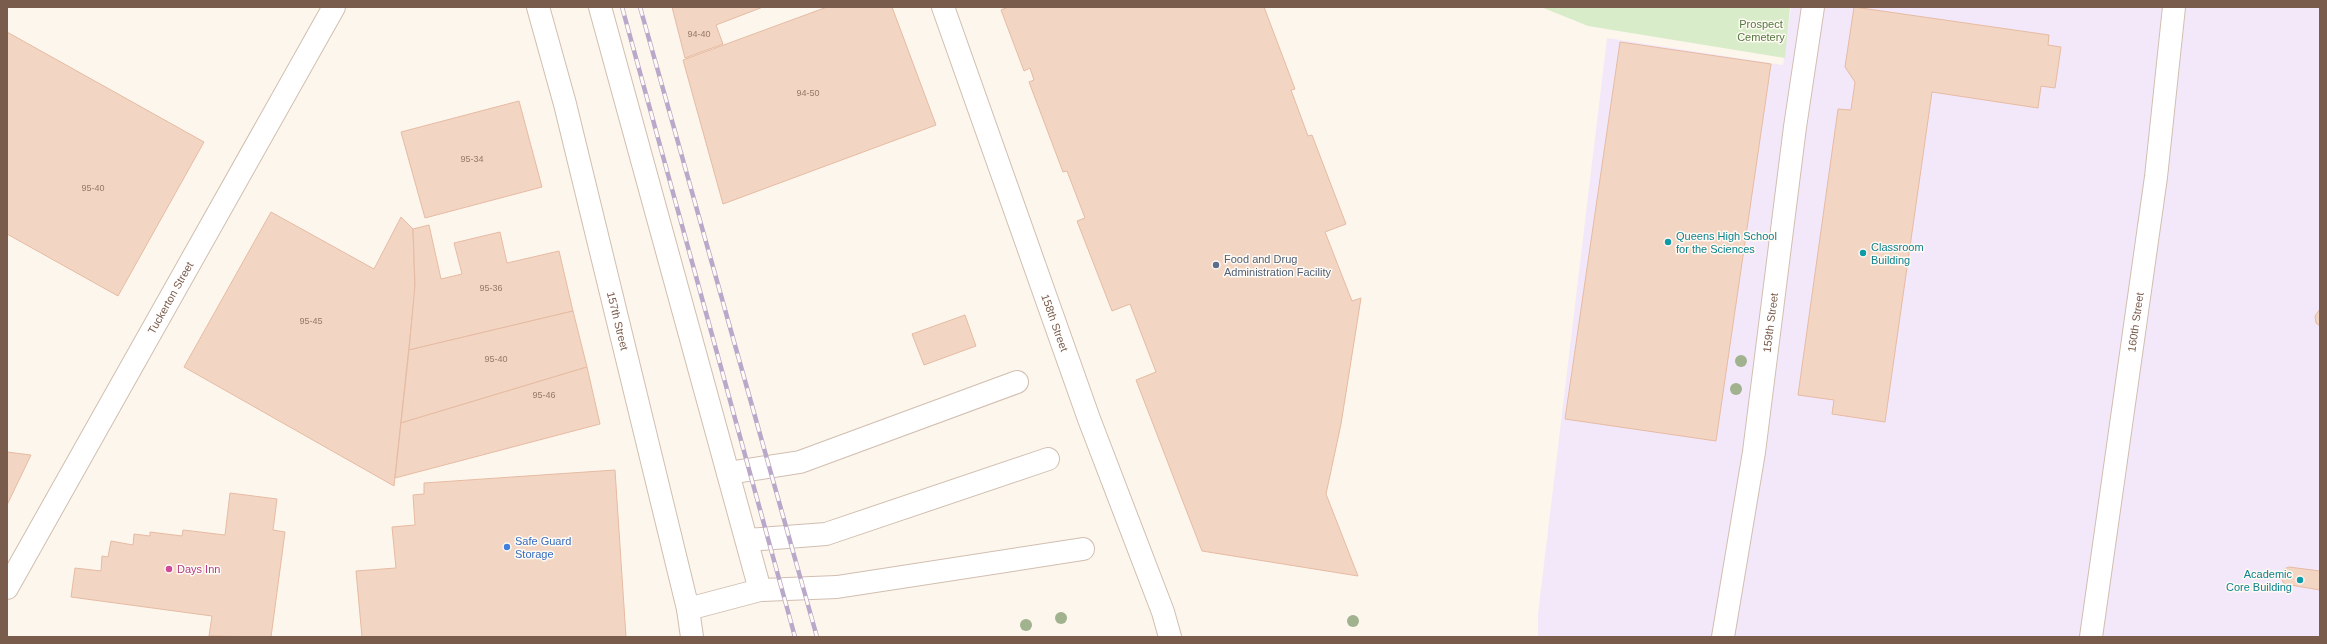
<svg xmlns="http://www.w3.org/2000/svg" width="2327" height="644" viewBox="0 0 2327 644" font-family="Arial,sans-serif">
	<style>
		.education { fill: #f3e8fa }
		.green { fill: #d8ecc9 }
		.building { fill: #f3d5c3; stroke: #e6bba3 }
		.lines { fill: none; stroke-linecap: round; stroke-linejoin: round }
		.minor-casing { stroke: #d1beb0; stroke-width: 24 }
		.minor { stroke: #fff; stroke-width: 22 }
		.rail-casing { stroke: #b9a8c9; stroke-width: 4.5 }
		.rail { stroke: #fffaf3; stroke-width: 3; stroke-dasharray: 9; stroke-linecap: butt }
		.tree { fill: #a0b28e }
		.culture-dot { fill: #0f9aa8; stroke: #fffaf3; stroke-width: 1.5 }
		.service-dot { fill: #5c6f8a; stroke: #fffaf3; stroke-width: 1.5 }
		.shop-dot { fill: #3f7fe0; stroke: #fffaf3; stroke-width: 1.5 }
		.hotel-dot { fill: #d1479c; stroke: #fffaf3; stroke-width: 1.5 }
		.labels { text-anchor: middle; stroke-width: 3; stroke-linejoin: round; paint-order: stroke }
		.number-label { font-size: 9px; fill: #987a6a }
		.park-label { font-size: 11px; fill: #537a41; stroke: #fffaf3 }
		.culture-label { font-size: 11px; fill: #0d838f; stroke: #fffaf3; text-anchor: start }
		.service-label { font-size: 11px; fill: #4e5e75; stroke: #fffaf3; text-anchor: start }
		.street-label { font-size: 11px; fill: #7a5c4d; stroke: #fffaf3 }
		.shop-label { font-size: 11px; fill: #366cbe; stroke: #fffaf3; text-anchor: start }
		.hotel-label { font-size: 11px; fill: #b23c85; stroke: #fffaf3; text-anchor: start }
	</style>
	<rect width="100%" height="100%" fill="#fdf6ec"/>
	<!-- education -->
	<polygon class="education" points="1791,7 2320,7 2320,637 1538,637 1538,614 1607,38 1783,65"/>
	<!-- green -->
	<polygon class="green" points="1541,7 1790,7 1785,58 1588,26"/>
	<!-- building -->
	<g class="building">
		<polygon points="672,7 763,7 716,25 723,44 685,58"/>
		<polygon points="827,7 892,7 936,125 723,204 683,60"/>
		<polygon points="1008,7 1264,7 1295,89 1291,90 1308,136 1312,135 1346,224 1325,232 1352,301 1361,298 1341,424 1326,494 1358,576 1202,551 1136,380 1156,372 1130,304 1112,311 1077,221 1085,218 1067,171 1063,172 1029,82 1034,80 1030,68 1024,71 1001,10"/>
		<polygon points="1854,7 2049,35 2048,45 2061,47 2055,88 2041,86 2038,108 1932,92 1885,422 1832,414 1834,400 1798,395 1838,109 1851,110 1855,82 1845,67"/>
		<polygon points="7,32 204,142 118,296 7,234"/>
		<polygon points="1620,42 1771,64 1716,441 1565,419"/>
		<polygon points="519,101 542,187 425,218 401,132"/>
		<polygon points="271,212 374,269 401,217 413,229 415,291 394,486 184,367"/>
		<polygon points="429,225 441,279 462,274 454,243 500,232 507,263 559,251 573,311 409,350 415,285 413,229"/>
		<polygon points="2320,309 2320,326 2316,323 2315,316"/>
		<polygon points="573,311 587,367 401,423 409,350"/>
		<polygon points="965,315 976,346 924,365 912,334"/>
		<polygon points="587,367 600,424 395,478 401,423"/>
		<polygon points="7,452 31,455 7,505"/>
		<polygon points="615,470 626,637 362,637 356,571 396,568 392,527 415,525 413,495 424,494 424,483"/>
		<polygon points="230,493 277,499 273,530 285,532 271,637 209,636 212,616 71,597 75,568 101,571 102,556 108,557 111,541 133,545 134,534 150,536 150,532 182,536 183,530 225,535"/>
		<polygon points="2289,567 2320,571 2320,590 2284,584 2280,575 2284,569"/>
	</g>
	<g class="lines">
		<defs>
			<g id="minor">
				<path id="s1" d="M538,7L565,104L688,609L692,637"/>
				<polyline points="600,7 760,590 688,609"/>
				<path id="s2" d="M943,7L1089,419L1163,612L1170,637"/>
				<polyline points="728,473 800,462 1017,382"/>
				<polyline points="747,540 826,534 1048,459"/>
				<path id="s3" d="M7,588L334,7"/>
				<polyline points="760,590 837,587 1083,549"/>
				<path id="s4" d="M1723,637L1754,452L1795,127L1813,7"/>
				<path id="s5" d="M2091,637L2156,177L2174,7"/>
			</g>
		</defs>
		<!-- minor casing -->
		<use href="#minor" class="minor-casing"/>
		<!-- minor -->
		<use href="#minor" class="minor"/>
		<defs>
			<g id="rail">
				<polyline points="622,7 795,637"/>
				<polyline points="640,7 817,637"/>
			</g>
		</defs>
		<!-- rail casing -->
		<use href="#rail" class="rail-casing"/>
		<!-- rail -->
		<use href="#rail" class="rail"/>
	</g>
	<!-- trees -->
	<g class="tree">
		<circle cx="1741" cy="361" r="6"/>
		<circle cx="1736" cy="389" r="6"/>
		<circle cx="1061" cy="618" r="6"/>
		<circle cx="1353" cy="621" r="6"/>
		<circle cx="1026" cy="625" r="6"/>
	</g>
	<!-- markers -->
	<g class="culture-dot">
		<circle cx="1668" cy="242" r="4"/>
		<circle cx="1863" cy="253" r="4"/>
		<circle cx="2300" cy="580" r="4"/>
	</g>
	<circle class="service-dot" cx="1216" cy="265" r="4"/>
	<circle class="shop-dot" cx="507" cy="547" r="4"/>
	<circle class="hotel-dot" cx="169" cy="569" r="4"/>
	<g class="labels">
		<!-- number labels -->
		<g class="number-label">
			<text x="699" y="37">94-40</text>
			<text x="808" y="96">94-50</text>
			<text x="472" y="162">95-34</text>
			<text x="93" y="191">95-40</text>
			<text x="491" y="291">95-36</text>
			<text x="311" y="324">95-45</text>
			<text x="496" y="362">95-40</text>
			<text x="544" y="398">95-46</text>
		</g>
		<!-- park labels -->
		<g class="park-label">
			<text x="1761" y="28">Prospect<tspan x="1761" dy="13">Cemetery</tspan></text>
		</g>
		<!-- culture labels -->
		<g class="culture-label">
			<text x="1676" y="240">Queens High School<tspan x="1676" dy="13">for the Sciences</tspan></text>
			<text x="1871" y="251">Classroom<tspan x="1871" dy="13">Building</tspan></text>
			<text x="2292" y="578" text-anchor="end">Academic<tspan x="2292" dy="13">Core Building</tspan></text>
		</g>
		<!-- service labels -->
		<g class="service-label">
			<text x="1224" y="263">Food and Drug<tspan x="1224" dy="13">Administration Facility</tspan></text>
		</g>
		<!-- street labels -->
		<g class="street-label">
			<text dy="4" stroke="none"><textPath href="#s3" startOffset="333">Tuckerton Street</textPath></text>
			<text dy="4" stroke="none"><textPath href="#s1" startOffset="324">157th Street</textPath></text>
			<text dy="4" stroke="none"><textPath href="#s4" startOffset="318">159th Street</textPath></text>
			<text dy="4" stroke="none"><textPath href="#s5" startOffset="318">160th Street</textPath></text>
			<text dy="4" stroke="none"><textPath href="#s2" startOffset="335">158th Street</textPath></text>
		</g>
		<!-- shop labels -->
		<g class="shop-label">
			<text x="515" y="545">Safe Guard<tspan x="515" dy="13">Storage</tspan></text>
		</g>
		<!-- hotel labels -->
		<g class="hotel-label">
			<text x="177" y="573">Days Inn</text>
		</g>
	</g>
	<!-- border -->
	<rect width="2327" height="644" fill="none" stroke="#7a5c4d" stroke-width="16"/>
</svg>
